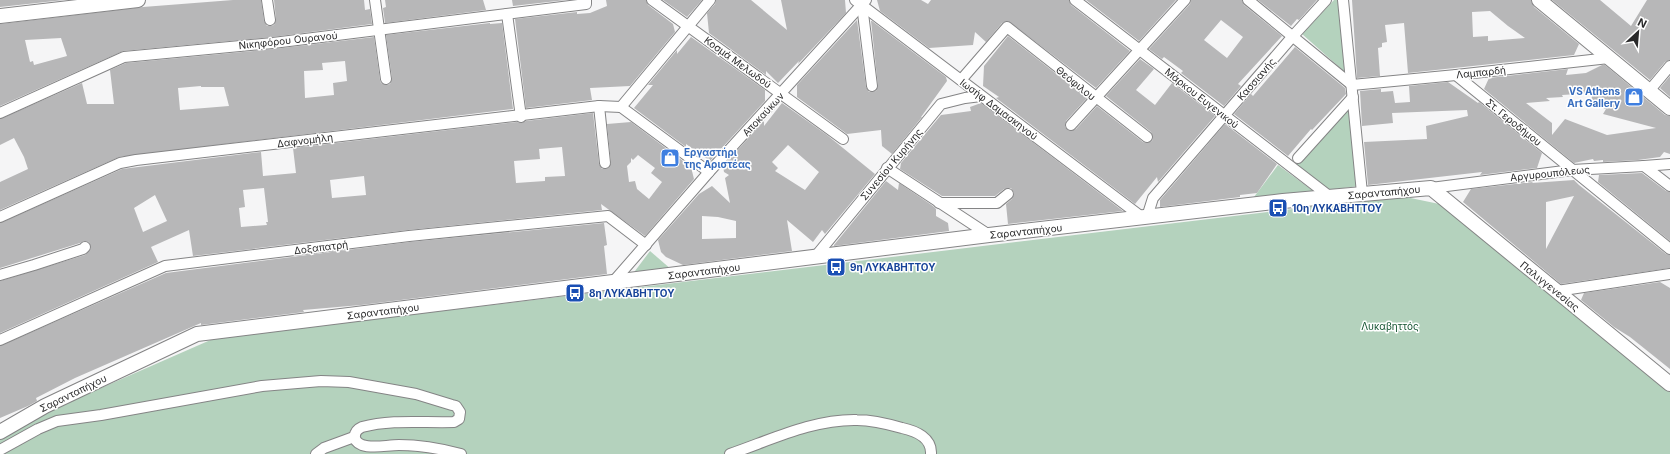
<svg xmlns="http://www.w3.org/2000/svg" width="1670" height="454" viewBox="0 0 1670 454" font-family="Inter,sans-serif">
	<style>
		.green { fill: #b4d2bd }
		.building { fill: #b7b7b8; fill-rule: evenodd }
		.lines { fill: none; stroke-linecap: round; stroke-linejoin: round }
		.street-casing { stroke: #848485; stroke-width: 12 }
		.secondary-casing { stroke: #848485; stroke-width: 16 }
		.street { stroke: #fff; stroke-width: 10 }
		.secondary { stroke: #fff; stroke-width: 14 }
		.labels { text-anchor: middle; stroke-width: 3; stroke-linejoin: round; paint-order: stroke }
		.street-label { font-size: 10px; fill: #29292a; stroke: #fff }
		.shop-label { font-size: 10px; font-weight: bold; fill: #366cbe; stroke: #fff; text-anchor: end }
		.transit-label { font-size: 10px; font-weight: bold; fill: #164399; stroke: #fff; text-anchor: start }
		.park-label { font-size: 10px; fill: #135330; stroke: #fff }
	</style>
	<rect width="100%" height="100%" fill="#f5f5f6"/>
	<!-- green -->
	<g class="green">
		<polygon points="1334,0 1339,0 1347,74 1302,34"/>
		<polygon points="1351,102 1359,186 1328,190 1295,164"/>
		<polygon points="1278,165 1316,193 1251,201"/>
		<polygon points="1401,196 1444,205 1670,389 1670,454 0,454 0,438 44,413 215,338"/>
		<polygon points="650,251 672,270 632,275"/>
	</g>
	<!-- building -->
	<g class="building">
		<polygon points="0,0 64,0 0,7"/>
		<path d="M233,0H261L264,21L267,26H271L274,25L276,19L274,0H364L365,10L370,9L372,24L272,37L123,51L0,106V24L143,7ZM61,38L67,56L34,65L33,61L30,62L25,40Z"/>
		<polygon points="385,0 483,0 486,10 385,23 383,8 386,7"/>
		<polygon points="512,0 566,0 513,6"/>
		<polygon points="606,0 646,0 648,5 673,24 675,32 630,86 590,88 592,100 526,108 515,19 577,12 577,14 590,13 607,6"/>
		<polygon points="663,0 702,0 687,17"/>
		<polygon points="716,0 751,0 787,30 781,0 845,0 846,13 798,64 799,61 778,83 766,71 766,75 709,33 707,13 715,4"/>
		<polygon points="877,0 921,0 928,4 931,0 1069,0 1071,5 1130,51 1096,88 1008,21 1002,23 986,42 975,32 973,45 929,48 880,11"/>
		<polygon points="1086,0 1176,0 1139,41"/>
		<path d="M1191,0H1242L1244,5L1282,36L1238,84L1241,86L1224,106L1181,73L1183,71L1164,57L1162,59L1149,49L1190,4ZM1221,20L1243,37L1227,58L1204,40Z"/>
		<polygon points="1258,0 1317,0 1299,20 1297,19 1291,26"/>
		<path d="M1352,0H1531L1534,7L1579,44L1574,55L1408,73L1404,23L1385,25L1387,42L1382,43V47L1378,48L1380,76L1357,78ZM1490,11L1508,26L1525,38L1488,41V36L1473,37L1472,12Z"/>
		<polygon points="1552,0 1600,0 1631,26 1647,0 1670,0 1670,60 1665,62 1650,80"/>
		<polygon points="857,20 866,87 869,92 876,91 878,86 871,21 872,21 946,77 947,81 921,117 922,117 892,154 882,146 881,130 847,134 797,97 797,85"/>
		<path d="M490,23V24L502,23L513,109L119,157L0,210V182L28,169L24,157L14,138L0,145V119L82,83L87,104H114L110,70L126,63L274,49L374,37L380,80L381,83L386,85L390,84L392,78L386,35ZM345,61L347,81L333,83L334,95L305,98L304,71L323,70L322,63ZM201,86V87H224L229,106L180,110L178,88Z"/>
		<polygon points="1008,36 1087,98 1066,121 1065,127 1069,131 1076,129 1097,106 1143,142 1146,143 1152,141 1153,138 1151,132 1106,96 1140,59 1154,69 1136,90 1155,105 1172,83 1215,116 1158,182 1157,177 1135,204 996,98 999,97 983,86 984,66"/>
		<polygon points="691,37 765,90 765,101 710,161 686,144 686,147 634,108 653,85 648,85 677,50 677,54"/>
		<polygon points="1295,47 1345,88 1346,94 1312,130 1311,129 1288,156 1234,114 1251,94 1253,96"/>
		<path d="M1602,65H1605L1665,115L1670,116V154L1664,152L1660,157L1638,160L1603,162V160L1594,161L1593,159L1574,163L1484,89L1489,78L1568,69L1566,75L1586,73ZM1593,93L1590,104L1606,109L1603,114L1656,128L1607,135L1565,119L1552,135V123L1526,103L1550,101L1546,98L1563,97L1562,95Z"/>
		<polygon points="1670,76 1670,97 1660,88"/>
		<polygon points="1448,82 1478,103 1479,102 1542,153 1537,168 1480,175 1482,172 1368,185 1364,142 1427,139 1426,126 1468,116 1467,110 1392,113 1393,123 1362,126 1360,91 1381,89 1381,92 1393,91 1395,103 1410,102 1409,86"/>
		<path d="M782,103L827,135L875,174L825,234L822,230L813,242L787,220L792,251L683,265L666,257L661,252L658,240L699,194L712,186L730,203L725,178L729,175L724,172L723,166L764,121V126ZM788,145L819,172L805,190L775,171L778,168L772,162ZM702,216L718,217L736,221V238L702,239Z"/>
		<polygon points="981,103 1123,211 1008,224 1006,204 1012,199 1014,193 1011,188 1004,189 995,196 942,196 900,169 901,163 941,115 971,111 970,107"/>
		<path d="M593,113L599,164L602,169L608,168L611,163L607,124L631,122L691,167L694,179L645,236L601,204L602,210L408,230L193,256L189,230L151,247L158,262L0,333V281L85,255L91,248L89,242L84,241L80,243L0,268V223L122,169L261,152L263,176L296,173L293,148L517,122L521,123L526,121ZM562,147L565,176L545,177V181L516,183L514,161L540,159L539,149ZM638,155L655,168L651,173L662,182L649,199L637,189L635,181L629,182L627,166L631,162V158L633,160ZM364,176L366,195L332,198L330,180ZM264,188L268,222H266L267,225L241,227L239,208L245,207L243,190ZM155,195L167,221L143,232L134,208Z"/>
		<polygon points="1225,124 1277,164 1257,193 1240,195 1240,197 1160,207 1160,200"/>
		<polygon points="1642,173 1666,191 1670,192 1670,241 1598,182 1599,175"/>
		<path d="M1574,180L1579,185L1666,254L1670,255V268L1561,284L1463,202L1471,189L1533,182L1532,183ZM1574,196L1546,249V202Z"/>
		<polygon points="886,181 898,190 899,183 933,206 936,209 936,216 948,223 949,231 834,246 834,245"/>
		<polygon points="604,223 607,245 604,246 607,274 361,305 303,310 304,312 201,325 201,323 75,378 36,398 37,401 28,406 0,418 0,346 166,273 410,242"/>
		<polygon points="1660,282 1670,288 1670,369 1630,337 1614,327 1581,300 1584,293"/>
	</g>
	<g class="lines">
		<defs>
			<g id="street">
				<polyline points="267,0 270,20"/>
				<polyline points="375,0 386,79"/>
				<polyline points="652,0 843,139"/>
				<polyline points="855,0 1143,218"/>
				<polyline points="1075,0 1329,196"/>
				<polyline points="1248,0 1352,85"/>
				<polyline points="1343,0 1362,193"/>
				<polyline points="862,5 872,86"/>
				<polyline points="507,14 521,117"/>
				<polyline points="1456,75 1670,249"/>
				<polyline points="961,80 1007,27 1147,137"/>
				<polyline points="1352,85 1456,75 1609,58"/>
				<polyline points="1649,91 1670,66"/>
				<polyline points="599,106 605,163"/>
				<polyline points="621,107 710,0"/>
				<polyline points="621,107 709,172"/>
				<polyline points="0,113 124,57 273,43 586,4 586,0"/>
				<polyline points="1071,125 1185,0"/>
				<polyline points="1298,158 1353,97"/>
				<polyline points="1644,166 1670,186"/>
				<polyline points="887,168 989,235"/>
				<polyline points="1431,188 1572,170 1644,166 1670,164"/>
				<polyline points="939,203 997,203 1008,194"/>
				<polyline points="0,217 120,163 136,160 599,106 621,107"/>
				<polyline points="1147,217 1153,198 1293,36 1326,0"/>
				<polyline points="815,257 941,104 965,98 981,96"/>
				<polyline points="0,275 34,265 83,249 85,247"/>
				<polyline points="613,282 709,172 866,0"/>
				<polyline points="1557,291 1670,274"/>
				<polyline points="0,340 165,266 409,236 608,216 646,245"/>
				<path d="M0,450L38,429L57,421L101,415L262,386L321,381L349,382L416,394L452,405L456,406L460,412L459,419L454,422C423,423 392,419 362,427C353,431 352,441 362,445C373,449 387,445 399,445C419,445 442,449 461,454"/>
				<polyline points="316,454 324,448 354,437"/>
				<path d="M730,454C771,440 813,419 857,420C872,420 888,424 902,428C916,431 932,438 931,454"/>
			</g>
			<g id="secondary">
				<polyline points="1539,0 1670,108"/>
				<polyline points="0,16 138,0"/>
				<polyline points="0,432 45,406 197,334 989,235 1283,201 1431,188 1670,384"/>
			</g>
		</defs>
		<!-- street casing -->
		<use href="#street" class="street-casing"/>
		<!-- secondary casing -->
		<use href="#secondary" class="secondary-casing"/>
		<!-- street -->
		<use href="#street" class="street"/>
		<!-- secondary -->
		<use href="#secondary" class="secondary"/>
	</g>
	<!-- icons -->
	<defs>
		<symbol id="shop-square" viewBox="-11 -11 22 22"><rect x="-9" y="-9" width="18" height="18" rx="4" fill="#3f7fe0" stroke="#fff"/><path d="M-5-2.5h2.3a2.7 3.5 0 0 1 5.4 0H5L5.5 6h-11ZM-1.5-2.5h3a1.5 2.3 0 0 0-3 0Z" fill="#fff"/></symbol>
		<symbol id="bus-square" viewBox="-11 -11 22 22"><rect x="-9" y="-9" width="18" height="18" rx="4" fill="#1a4fb4" stroke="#fff"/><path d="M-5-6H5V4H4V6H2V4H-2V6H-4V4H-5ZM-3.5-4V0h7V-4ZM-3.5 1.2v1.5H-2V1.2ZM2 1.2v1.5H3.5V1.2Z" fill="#fff"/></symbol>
	</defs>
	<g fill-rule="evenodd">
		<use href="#shop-square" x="1623" y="86" width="22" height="22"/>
		<use href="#shop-square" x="659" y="147" width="22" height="22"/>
		<use href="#bus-square" x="1267" y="197" width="22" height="22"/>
		<use href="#bus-square" x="825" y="256" width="22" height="22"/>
		<use href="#bus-square" x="564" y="282" width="22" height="22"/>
	</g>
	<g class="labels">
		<!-- street labels -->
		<g class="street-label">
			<text transform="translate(288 40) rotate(-6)" y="4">Νικηφόρου Ουρανού</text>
			<text transform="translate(738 62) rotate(36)" y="4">Κοσμά Μελωδού</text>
			<text transform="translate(1481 72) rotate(-6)" y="4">Λαμπαρδή</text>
			<text transform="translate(1256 79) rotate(-49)" y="4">Κασσιανής</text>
			<text transform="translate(1076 83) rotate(39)" y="4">Θεόφιλου</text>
			<text transform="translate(1202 98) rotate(38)" y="4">Μάρκου Ευγενικού</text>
			<text transform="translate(999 109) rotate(37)" y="4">Ιωσήφ Δαμασκηνού</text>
			<text transform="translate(763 114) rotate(-47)" y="4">Αποκαύκων</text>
			<text transform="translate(1514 122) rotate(39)" y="4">Στ. Γεροδήμου</text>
			<text transform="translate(305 140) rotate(-7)" y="4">Δαφνομήλη</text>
			<text transform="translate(891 164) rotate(-50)" y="4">Συνεσίου Κυρήνης</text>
			<text transform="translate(1550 173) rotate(-6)" y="4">Αργυρουπόλεως</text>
			<text transform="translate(1384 192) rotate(-5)" y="4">Σαρανταπήχου</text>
			<text transform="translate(1026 231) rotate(-6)" y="4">Σαρανταπήχου</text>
			<text transform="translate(321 247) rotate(-7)" y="4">Δοξαπατρή</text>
			<text transform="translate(704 271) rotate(-7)" y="4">Σαρανταπήχου</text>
			<text transform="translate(1550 286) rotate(39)" y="4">Παλιγγενεσίας</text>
			<text transform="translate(383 311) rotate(-7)" y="4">Σαρανταπήχου</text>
			<text transform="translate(73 393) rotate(-26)" y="4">Σαρανταπήχου</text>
		</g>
		<!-- shop labels -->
		<g class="shop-label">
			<text x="1620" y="95">VS Athens<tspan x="1620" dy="12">Art Gallery</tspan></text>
			<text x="684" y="156" text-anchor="start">Εργαστήρι<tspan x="684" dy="12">της Αριστέας</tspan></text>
		</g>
		<!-- transit labels -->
		<g class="transit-label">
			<text x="1292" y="212">10η ΛΥΚΑΒΗΤΤΟΥ</text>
			<text x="850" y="271">9η ΛΥΚΑΒΗΤΤΟΥ</text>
			<text x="589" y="297">8η ΛΥΚΑΒΗΤΤΟΥ</text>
		</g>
		<!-- park labels -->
		<g class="park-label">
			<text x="1390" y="330">Λυκαβηττός</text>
		</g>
	</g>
	<!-- north arrow -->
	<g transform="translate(1638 32) rotate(26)" stroke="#ffffff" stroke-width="3" paint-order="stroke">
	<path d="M0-3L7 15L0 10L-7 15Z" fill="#29292a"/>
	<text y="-6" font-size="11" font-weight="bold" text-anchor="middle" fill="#29292a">N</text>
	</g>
</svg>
